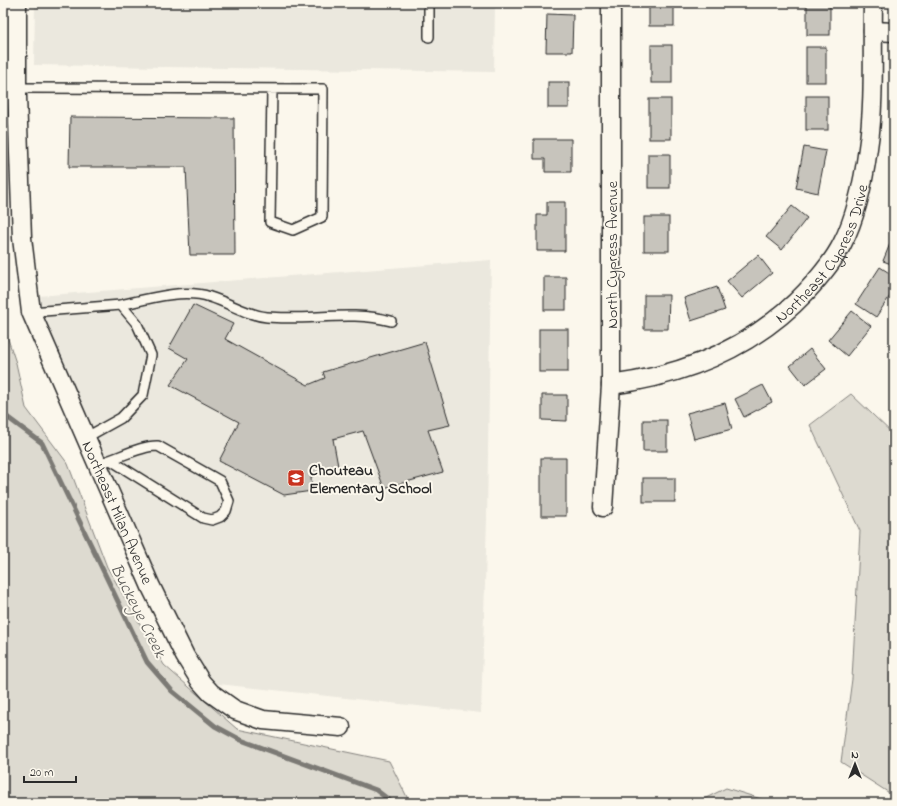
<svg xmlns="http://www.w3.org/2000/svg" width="897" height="806" viewBox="0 0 897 806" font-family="'Indie Flower',sans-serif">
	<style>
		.built { fill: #ebe8de }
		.green { fill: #dddad0; stroke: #84827e }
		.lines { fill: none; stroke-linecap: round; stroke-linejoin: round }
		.stream { stroke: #7b7a75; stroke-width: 5 }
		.building { fill: #c7c4bc; stroke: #2b2b2b }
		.lane-casing { stroke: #2b2b2b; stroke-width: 12 }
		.street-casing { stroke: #2b2b2b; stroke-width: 21 }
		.lane { stroke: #fbf7ec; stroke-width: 9 }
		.street { stroke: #fbf7ec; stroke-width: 18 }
		.labels { text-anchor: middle; stroke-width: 4; stroke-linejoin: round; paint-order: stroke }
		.street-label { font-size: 16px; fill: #2b2b2b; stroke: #fbf7ec }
		.poi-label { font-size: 16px; font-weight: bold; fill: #2b2b2b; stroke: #fbf7ec; text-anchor: start }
		.water-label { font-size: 17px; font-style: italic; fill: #5a5956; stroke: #fbf7ec }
	</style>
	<rect width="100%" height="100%" fill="#fbf7ec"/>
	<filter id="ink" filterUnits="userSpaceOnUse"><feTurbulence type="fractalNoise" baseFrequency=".025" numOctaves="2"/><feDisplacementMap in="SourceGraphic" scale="8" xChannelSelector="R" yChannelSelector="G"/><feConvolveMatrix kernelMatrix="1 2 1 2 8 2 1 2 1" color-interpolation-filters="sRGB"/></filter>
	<g filter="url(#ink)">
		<!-- built -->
		<g class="built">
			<polygon points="35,3 495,3 494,72 34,65"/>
			<polygon points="491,260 487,518 481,713 201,682 85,438 38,296"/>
		</g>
		<!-- green -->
		<g class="green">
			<polygon points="3,324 16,363 26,408 68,464 107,567 164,665 237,729 389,761 409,801 418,803 3,803"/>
			<polygon points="851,394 894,435 894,796 841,762 852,679 860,531 810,425"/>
			<polygon points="726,788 774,803 696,803"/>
		</g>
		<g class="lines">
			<!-- stream -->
			<polyline class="stream" points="3,414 42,443 147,662 172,691 215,726 241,740 376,790 393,803"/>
		</g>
		<!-- building -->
		<g class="building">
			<rect x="649" y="3" width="25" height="23"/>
			<rect x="807" y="3" width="23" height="32"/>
			<polygon points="547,14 573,15 572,52 546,52"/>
			<rect x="651" y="45" width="21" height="38"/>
			<rect x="806" y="47" width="20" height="35"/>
			<rect x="548" y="82" width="21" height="26"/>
			<rect x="806" y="96" width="22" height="34"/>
			<rect x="649" y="99" width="22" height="40"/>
			<polygon points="70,117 234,118 235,255 190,255 186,167 69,167"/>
			<polygon points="534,139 571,139 571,172 545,172 545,159 534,159"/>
			<polygon points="804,147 826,151 818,193 796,188"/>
			<rect x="648" y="154" width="22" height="34"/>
			<polygon points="547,202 565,202 565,251 537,251 537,215 547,215"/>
			<polygon points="792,206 807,218 782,250 766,237"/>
			<rect x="644" y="217" width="25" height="34"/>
			<polygon points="894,234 894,265 883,261"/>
			<polygon points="758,255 772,273 742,298 727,281"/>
			<polygon points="880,267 894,276 894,290 876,317 856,304"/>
			<rect x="544" y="277" width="22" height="33"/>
			<polygon points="717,287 725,310 691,321 684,298"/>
			<polygon points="644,295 669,295 668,329 644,329"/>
			<polygon points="193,305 233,324 225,339 308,385 325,378 323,372 425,342 450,425 428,430 443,472 384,488 363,431 333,439 338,466 311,477 312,491 284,495 219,461 239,422 170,385 188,359 169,348"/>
			<polygon points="852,311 871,326 847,356 828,340"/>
			<rect x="539" y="329" width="29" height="43"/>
			<polygon points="810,349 826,369 805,385 790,366"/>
			<polygon points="763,385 772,402 744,417 735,399"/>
			<polygon points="542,395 567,395 567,421 542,420"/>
			<polygon points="725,403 732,429 694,439 687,413"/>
			<rect x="643" y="420" width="24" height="31"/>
			<rect x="541" y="458" width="25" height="58"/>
			<rect x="643" y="478" width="32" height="24"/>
		</g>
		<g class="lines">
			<defs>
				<g id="lane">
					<polyline points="429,37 429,3"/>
					<polyline points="17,88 323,89 322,217 293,230 270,222 272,89"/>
					<path d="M121,305C147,299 184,288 210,297C230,303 246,315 267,317C309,321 351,310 391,321"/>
					<polyline points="31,312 121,305 137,324 151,355 143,395 121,418 85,438"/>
					<path d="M97,464C115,460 141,445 158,446L220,481L229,501L226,511L220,517L212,520L203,518L112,461"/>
				</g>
				<g id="street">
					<path id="s1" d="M17,3V96L22,238L31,312L151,587L185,656L201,682L211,693L235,710L263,720L341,727"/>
					<polyline points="873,31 894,32"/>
					<path id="s2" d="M611,385C685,375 753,348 806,292C819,278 833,262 842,244C856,217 864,179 868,148C875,103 872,49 873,3"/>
					<polyline points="603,507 611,385 611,3"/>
				</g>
			</defs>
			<!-- lane casing -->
			<use href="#lane" class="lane-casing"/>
			<!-- street casing -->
			<use href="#street" class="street-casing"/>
			<!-- lane -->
			<use href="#lane" class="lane"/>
			<!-- street -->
			<use href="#street" class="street"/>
		</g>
	</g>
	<!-- icons -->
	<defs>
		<symbol id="school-square" viewBox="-11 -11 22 22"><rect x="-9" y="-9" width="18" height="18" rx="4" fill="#c8321e" stroke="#fbf7ec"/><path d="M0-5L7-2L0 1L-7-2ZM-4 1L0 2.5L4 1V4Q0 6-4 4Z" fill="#fff"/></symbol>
	</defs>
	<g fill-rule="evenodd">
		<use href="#school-square" x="286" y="468" width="20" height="20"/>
	</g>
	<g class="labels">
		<!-- street labels -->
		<g class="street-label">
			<text dy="6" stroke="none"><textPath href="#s2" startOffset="262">Northeast Cypress Drive</textPath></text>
			<text transform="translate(611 255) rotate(-90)" y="6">North Cypress Avenue</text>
			<text dy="6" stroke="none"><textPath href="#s1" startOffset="528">Northeast Milan Avenue</textPath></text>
		</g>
		<!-- poi labels -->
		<g class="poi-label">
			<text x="309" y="475">Chouteau<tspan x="309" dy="18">Elementary School</tspan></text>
		</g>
		<!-- water labels -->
		<g class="water-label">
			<text transform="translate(139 610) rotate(63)" y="6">Buckeye Creek</text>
		</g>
	</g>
	<!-- margin -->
	<rect width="897" height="806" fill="none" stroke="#fbf7ec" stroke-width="16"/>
	<rect x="8" y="8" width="881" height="790" fill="none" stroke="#2b2b2b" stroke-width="1.5" filter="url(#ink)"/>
	<!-- north arrow -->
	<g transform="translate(855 764)" stroke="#fbf7ec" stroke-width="3" paint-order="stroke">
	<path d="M0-3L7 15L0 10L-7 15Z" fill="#2b2b2b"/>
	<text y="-6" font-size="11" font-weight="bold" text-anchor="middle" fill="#2b2b2b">N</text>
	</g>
	<!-- scale -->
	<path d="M24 776v6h52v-6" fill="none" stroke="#2b2b2b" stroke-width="2"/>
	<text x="30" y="776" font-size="12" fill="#2b2b2b" stroke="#fbf7ec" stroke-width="3" paint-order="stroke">20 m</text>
</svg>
